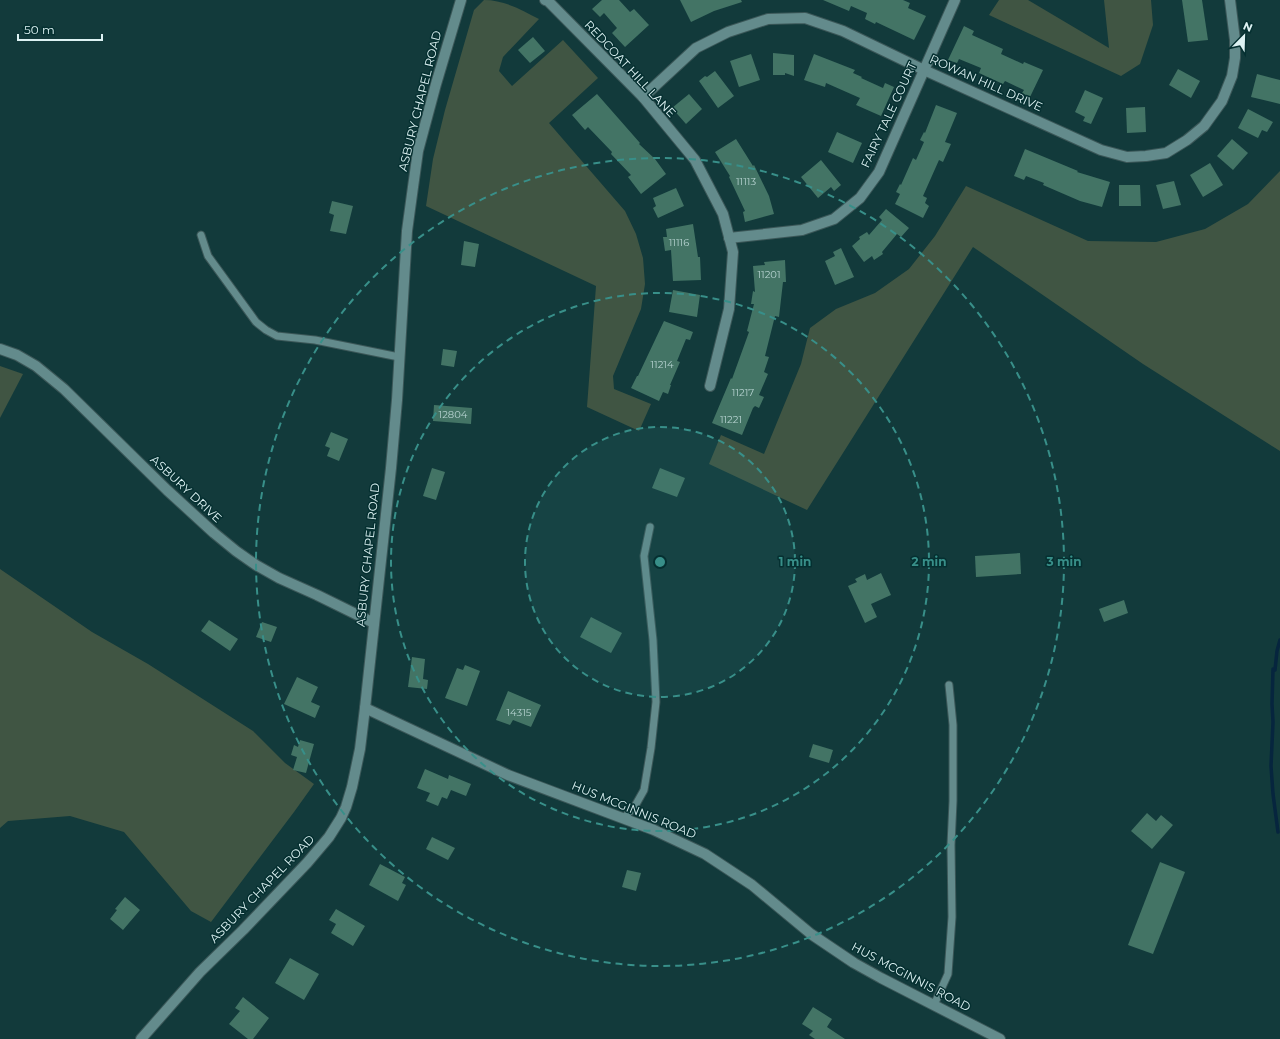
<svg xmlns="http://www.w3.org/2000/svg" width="1280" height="1039" viewBox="0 0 1280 1039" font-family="Montserrat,sans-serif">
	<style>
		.green { fill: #405543 }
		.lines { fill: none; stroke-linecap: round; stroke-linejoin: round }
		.stream { stroke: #06253e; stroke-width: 3.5 }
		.building { fill: #437465 }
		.service-casing { stroke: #3b5758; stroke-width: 9 }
		.minor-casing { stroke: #3b5758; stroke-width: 12 }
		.secondary-casing { stroke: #3b5758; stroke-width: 12 }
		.service { stroke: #638b8c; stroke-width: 7 }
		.minor { stroke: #638b8c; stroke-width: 10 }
		.secondary { stroke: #638b8c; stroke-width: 10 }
		.ring { fill: none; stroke: #388f89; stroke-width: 2; stroke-dasharray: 7 5 }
		.labels { text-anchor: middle; stroke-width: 3; stroke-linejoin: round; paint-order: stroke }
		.number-label { font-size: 10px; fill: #b6d2d0 }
		.street-label { font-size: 12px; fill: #ddf2f3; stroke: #053031 }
		.centre { fill: #388f89; stroke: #053031; stroke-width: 2 }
		.ring-label { font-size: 12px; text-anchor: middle; font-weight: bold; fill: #388f89; stroke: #053031; stroke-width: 3; stroke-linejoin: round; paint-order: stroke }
	</style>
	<rect width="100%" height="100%" fill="#123a3b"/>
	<!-- green -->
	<g class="green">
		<path d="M484,0C504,0 522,10 539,19L503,57L499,71L512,86L563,40L598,78L549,123L625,211L636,234L643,258L645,284L641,309L613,376L614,389L651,404L639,431L587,407L596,286L426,206L433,159L445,110L474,10Z"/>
		<polygon points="999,0 1028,0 1109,48 1104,0 1151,0 1153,25 1140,64 1121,76 989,15"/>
		<polygon points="1280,171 1280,451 1143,364 973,247 807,510 709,464 721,435 764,454 801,364 810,328 836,309 875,293 909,269 935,236 966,186 1088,241 1156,242 1205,229 1248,204"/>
		<polygon points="0,366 23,374 0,418"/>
		<polygon points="0,569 92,632 148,664 253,731 285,763 314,784 294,812 211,922 191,911 124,832 70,816 8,821 0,828"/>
	</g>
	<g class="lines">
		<!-- stream -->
		<polyline class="stream" points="1278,832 1273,794 1271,766 1273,722 1272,704 1273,669 1275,670 1277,651 1280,640"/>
	</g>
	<!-- building -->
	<g class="building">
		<polygon points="602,0 619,0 630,12 634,9 649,25 625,47 612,33 617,28 604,13 600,17 592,9"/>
		<polygon points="680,0 741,0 742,2 714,11 691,22"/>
		<polygon points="823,0 903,0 910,3 908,8 926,16 914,40 876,22 875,24 865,19 867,13 851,6 849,11"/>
		<polygon points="1182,0 1202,0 1208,40 1188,42"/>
		<polygon points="964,26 974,31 972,35 1003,49 1001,54 1023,64 1024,62 1043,70 1030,97 1022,93 1024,90 1005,81 1003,84 979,73 981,68 959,59 957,63 948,60"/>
		<polygon points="533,37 545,51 530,63 518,50"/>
		<polygon points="773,53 794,55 794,76 785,73 785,75 773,75"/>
		<polygon points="751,54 760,80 739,87 730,61"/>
		<polygon points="814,54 855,70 853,73 862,77 861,78 883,88 885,83 894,87 881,116 856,105 860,98 826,83 825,87 804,80"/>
		<polygon points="1178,69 1200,81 1191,98 1169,85"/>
		<polygon points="715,71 734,96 718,108 699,81 705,76 707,77"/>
		<polygon points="1257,74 1280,80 1280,104 1251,97"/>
		<polygon points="1085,90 1103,98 1091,124 1083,121 1085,117 1075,112"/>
		<polygon points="597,94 640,143 639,144 655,159 666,174 641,194 628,177 631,175 611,154 612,152 588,127 585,130 572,115"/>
		<polygon points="689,94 702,109 686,124 672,108"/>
		<polygon points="936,105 957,113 945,142 951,144 943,162 939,160 923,196 927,198 925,203 929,206 923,218 895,204 900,194 896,192 900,184 901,185 913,158 916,160 924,142 920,140 924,132 925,133"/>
		<polygon points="1145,107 1146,132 1127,133 1126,108"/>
		<polygon points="1248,109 1273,122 1267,132 1262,130 1258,138 1238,128"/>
		<polygon points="837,132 862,143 853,163 828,152"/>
		<polygon points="736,139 753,166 754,165 769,196 774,214 745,222 743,212 745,211 729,177 730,176 715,152"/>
		<polygon points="1232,139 1248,153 1233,170 1217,156"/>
		<polygon points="1025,149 1078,171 1077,172 1110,182 1102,207 1080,201 1043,185 1044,183 1026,176 1024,180 1014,176"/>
		<polygon points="821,160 841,185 834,191 831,187 818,198 801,177"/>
		<polygon points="1210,163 1223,185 1203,197 1190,175"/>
		<polygon points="1174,181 1181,205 1163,209 1156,185"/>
		<polygon points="1119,185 1140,185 1141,206 1119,206"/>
		<polygon points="676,188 684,206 658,218 653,208 656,206 653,198"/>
		<polygon points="332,201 353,206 346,234 330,231 334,215 329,213"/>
		<polygon points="886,209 909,228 901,237 897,234 882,252 883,254 874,260 872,256 864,262 852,246 860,239 859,237 867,232 869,235 882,220 879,217"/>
		<polygon points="693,224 698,257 700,257 701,280 673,281 671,250 665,251 663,237 667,237 666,229"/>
		<polygon points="464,241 479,244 475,267 461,265"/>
		<polygon points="841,248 854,277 835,285 825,261 835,256 833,252"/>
		<polygon points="785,260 786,282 783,282 779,317 775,316 765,356 769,357 764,372 768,374 759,395 764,397 759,408 755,406 753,408 742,435 712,423 731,378 732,379 749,332 747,331 754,304 751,304 753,291 755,292 753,266 765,265 764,262"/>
		<polygon points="673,290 700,295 697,317 669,312"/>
		<polygon points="664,321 693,332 690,340 686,339 677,361 680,362 670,385 671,385 668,394 663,392 659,401 631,388 637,376 638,376"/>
		<polygon points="443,349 457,351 454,367 441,365"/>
		<polygon points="434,405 472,408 471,424 433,421"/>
		<polygon points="331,432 348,439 339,461 327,456 330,448 325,446"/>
		<polygon points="432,468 445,472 436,500 423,496"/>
		<polygon points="660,468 685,478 677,497 652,488"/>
		<polygon points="1020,553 1021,574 976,577 975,556"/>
		<polygon points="881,573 891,595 871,604 877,617 865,623 848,586 857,582 855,579 865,574 867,580"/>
		<polygon points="1124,600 1128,613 1104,622 1099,609"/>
		<polygon points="591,617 622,633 611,653 580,637"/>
		<polygon points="209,620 238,639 230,651 201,631"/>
		<polygon points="262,622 277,627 271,642 256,637"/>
		<polygon points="412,657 425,659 423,679 428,680 427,689 408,687"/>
		<polygon points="465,665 480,671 467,706 445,698 457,668 463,670"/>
		<polygon points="297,677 318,687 311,702 320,706 315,718 284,704"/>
		<polygon points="508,691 541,705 531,727 513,720 510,725 496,720"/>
		<polygon points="300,740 314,744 306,773 293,770 297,757 291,755 294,745 298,747"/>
		<polygon points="813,744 833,750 829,763 809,757"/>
		<polygon points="425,769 448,779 449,775 471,784 466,796 451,790 447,799 442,797 438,806 426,801 430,793 417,788"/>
		<polygon points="1147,813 1156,821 1161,815 1173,825 1152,849 1131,831"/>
		<polygon points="432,837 455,848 448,860 426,849"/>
		<polygon points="1160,862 1185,872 1153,954 1128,945"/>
		<polygon points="380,864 405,877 402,883 406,885 398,901 369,885"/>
		<polygon points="627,870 641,873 636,891 622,887"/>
		<polygon points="125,897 140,910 123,930 110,919 117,910 115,909"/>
		<polygon points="336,909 365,926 353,946 331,933 336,924 329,920"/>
		<polygon points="290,958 319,974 304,1000 275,983"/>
		<polygon points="243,997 269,1018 253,1039 248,1039 229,1024 240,1011 235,1008"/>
		<polygon points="813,1007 832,1019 827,1027 845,1039 815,1039 809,1035 813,1031 802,1024"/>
	</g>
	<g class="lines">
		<defs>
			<g id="service">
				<polyline points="201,235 208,256 256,322 266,330 277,336 315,340 399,357"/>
				<polyline points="624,818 635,806 644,790 651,748 656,702 653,640 644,556 650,527"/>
				<polyline points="934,1005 948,974 952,917 951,845 953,801 953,725 949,685"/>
			</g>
			<g id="minor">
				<polyline points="545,0 548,1 643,97 695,160 723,214 733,252 729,309 710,386"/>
				<polyline points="643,97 696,48 728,32 768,19 805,18 843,31 924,70 1101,150 1127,157 1146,156 1166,153 1187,140 1204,126 1222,101 1232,76 1235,58 1235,40 1230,0"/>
				<polyline points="729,238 802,230 834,219 860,198 879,172 955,0"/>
				<polyline points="0,349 17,355 36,366 64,389 167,490 214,533 236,551 256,565 279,578 317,595 374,623"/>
				<polyline points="365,708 508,775 654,830 705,854 752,885 811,934 854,963 881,978 1000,1039"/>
			</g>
			<polyline id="secondary" points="141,1039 200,972 243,930 307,863 329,837 341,818 346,807 352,787 360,749 365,708 391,468 397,400 407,231 413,187 418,151 436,84 461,0"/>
		</defs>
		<!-- service casing -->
		<use href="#service" class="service-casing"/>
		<!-- minor casing -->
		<use href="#minor" class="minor-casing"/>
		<!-- secondary casing -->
		<use href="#secondary" class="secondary-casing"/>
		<!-- service -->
		<use href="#service" class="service"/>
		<!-- minor -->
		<use href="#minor" class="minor"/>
		<!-- secondary -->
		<use href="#secondary" class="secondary"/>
	</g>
	<!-- distance rings -->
	<circle cx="660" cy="562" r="135" fill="#388f89" fill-opacity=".12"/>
	<g class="ring">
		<circle cx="660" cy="562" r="135"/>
		<circle cx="660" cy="562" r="269"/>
		<circle cx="660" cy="562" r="404"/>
	</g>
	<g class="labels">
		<!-- number labels -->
		<g class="number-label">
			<text x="746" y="185">11113</text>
			<text x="679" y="246">11116</text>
			<text x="769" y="278">11201</text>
			<text x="662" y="368">11214</text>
			<text x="743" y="396">11217</text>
			<text x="453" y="418">12804</text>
			<text x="731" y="423">11221</text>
			<text x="519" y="716">14315</text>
		</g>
		<!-- street labels -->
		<g class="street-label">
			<text transform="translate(630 69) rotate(47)" y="4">REDCOAT HILL LANE</text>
			<text transform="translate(986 83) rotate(24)" y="4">ROWAN HILL DRIVE</text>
			<text transform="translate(420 101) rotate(-76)" y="4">ASBURY CHAPEL ROAD</text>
			<text transform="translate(889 115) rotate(-65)" y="4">FAIRY TALE COURT</text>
			<text transform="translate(186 489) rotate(43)" y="4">ASBURY DRIVE</text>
			<text transform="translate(368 555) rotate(-84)" y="4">ASBURY CHAPEL ROAD</text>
			<text transform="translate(634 810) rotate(22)" y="4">HUS MCGINNIS ROAD</text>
			<text transform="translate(262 889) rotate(-46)" y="4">ASBURY CHAPEL ROAD</text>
			<text transform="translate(911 977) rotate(28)" y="4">HUS MCGINNIS ROAD</text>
		</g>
	</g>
	<circle cx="660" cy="562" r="6" class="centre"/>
	<g class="ring-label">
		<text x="795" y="566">1 min</text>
		<text x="929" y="566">2 min</text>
		<text x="1064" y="566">3 min</text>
	</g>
	<!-- north arrow -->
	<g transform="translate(1244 36) rotate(23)" stroke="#053031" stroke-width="3" paint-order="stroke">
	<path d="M0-3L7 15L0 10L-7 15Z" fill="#ddf2f3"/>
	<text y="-6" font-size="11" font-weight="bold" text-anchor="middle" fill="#ddf2f3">N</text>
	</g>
	<!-- scale -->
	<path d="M18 34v6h84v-6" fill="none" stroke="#ddf2f3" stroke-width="2"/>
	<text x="24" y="34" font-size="12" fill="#ddf2f3" stroke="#053031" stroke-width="3" paint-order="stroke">50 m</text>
</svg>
